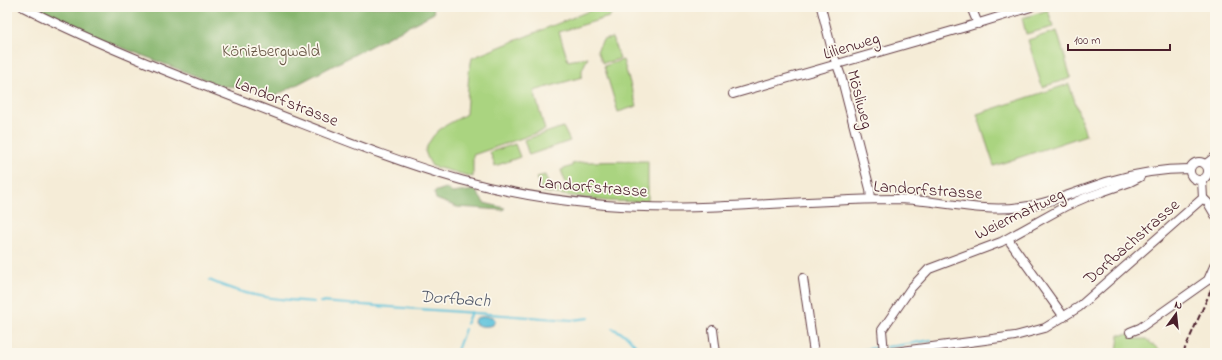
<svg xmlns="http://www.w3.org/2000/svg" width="1222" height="360" viewBox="0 0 1222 360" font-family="'Indie Flower',sans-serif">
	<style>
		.green { fill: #aad480; stroke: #7a7a56 }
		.forest { fill: #87b66e; stroke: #686a4c }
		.water { fill: #5ec3dc; stroke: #547184 }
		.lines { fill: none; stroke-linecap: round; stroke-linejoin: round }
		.stream { stroke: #5ec3dc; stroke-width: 2 }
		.minor-casing { stroke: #643e45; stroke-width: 10 }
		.minor { stroke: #fff; stroke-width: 8 }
		.rail { stroke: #4a1f2b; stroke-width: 2; stroke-dasharray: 6 3; stroke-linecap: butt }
		.labels { text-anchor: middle; stroke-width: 3.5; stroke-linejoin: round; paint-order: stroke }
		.street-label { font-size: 17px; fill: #4a1f2b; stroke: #fbf7ec }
		.park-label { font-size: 17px; fill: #675544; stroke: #fbf7ec }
		.water-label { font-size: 18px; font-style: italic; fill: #515869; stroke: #fbf7ec }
	</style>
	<rect width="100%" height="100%" fill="#fbf7ec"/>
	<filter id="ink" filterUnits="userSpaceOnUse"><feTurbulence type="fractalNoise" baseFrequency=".025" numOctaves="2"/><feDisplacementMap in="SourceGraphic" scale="8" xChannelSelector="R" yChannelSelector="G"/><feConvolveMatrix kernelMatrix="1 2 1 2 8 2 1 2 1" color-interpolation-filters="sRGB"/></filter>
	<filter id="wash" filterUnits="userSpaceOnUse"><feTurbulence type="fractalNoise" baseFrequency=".012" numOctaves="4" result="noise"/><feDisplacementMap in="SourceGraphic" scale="16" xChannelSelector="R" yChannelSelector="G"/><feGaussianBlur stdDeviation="0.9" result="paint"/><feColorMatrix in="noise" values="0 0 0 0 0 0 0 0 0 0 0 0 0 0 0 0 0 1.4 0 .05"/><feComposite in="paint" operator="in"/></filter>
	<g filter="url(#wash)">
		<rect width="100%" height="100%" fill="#f5ecd7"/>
		<!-- green -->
		<g class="green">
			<path d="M599,7H616L609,17L559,32L568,61L588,57L582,70V77L534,91L545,130L473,155V177L432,166L428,159L425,151C435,127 445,127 466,114L469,72L472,58Z"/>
			<polygon points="1048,10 1053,27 1026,34 1022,18"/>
			<polygon points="1057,31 1071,78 1042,87 1028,40"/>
			<polygon points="612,38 620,59 603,63 597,51 603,40"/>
			<polygon points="623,60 637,106 618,112 604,66"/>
			<polygon points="1069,84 1086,135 994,166 977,114"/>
			<polygon points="563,127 570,141 529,155 524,140"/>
			<polygon points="515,144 520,157 495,166 490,152"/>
			<polygon points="648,161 648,202 607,201 542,192 537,177 545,175 551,192 567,186 561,170 572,166 572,164 583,162"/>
			<polygon points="1131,334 1137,339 1146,339 1163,353 1117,353 1119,335"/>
		</g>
		<!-- forest -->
		<g class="forest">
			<polygon points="36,7 433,7 434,13 273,97 254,88 222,86 97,38"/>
			<polygon points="446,188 452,193 475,190 484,203 505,208 503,210 457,207 436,199 434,192"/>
		</g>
		<!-- water -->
		<path class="water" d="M486,316L493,317L495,320L493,325C487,327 479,327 474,323C475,316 480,318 486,316Z"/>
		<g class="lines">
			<!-- stream -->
			<g class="stream">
				<path d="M209,280C247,297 273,299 314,302"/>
				<polyline points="320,302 572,320 589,318"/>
				<polyline points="466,324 471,312"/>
				<polyline points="612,328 627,336 642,353"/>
				<path d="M886,347C889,347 891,346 895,346C908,344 919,342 931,340"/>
				<polyline points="456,353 465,329"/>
				<polyline points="843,353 881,347"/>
			</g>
		</g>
	</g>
	<g filter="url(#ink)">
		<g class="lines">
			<defs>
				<g id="minor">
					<path d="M23,7C104,48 188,80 272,112C334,136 397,162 461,180C508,193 557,201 605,205C703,213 800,199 898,199C940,200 979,213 1022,207C1051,203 1078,191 1106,182C1132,174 1162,169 1190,169"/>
					<polyline points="821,7 833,54 841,76 870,189 871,199"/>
					<polyline points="971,7 978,24"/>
					<polyline points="733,94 966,27 1031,7"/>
					<circle cx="1199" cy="171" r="9"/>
					<polyline points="1206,164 1215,157"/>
					<polyline points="1203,198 1208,203 1215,215"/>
					<polyline points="1008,239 1064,317"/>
					<polyline points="803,278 814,353"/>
					<polyline points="713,330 716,353"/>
					<polyline points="1130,332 1140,328 1208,280 1215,264"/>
					<polyline points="884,353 882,330 911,288 929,269 1001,242 1066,206 1087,197 1130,182 1140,177"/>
					<polyline points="887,353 1015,336 1045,328 1079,307 1203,198 1202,180"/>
				</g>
			</defs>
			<!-- minor casing -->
			<use href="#minor" class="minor-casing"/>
			<!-- minor -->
			<use href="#minor" class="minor"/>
			<!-- rail -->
			<polyline class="rail" points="1183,353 1215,281"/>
		</g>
	</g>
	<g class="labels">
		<!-- street labels -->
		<g class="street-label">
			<text transform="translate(851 45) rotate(-17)" y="6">Lilienweg</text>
			<text transform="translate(861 99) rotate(75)" y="6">Mösliweg</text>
			<text transform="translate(287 101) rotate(21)" y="6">Landorfstrasse</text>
			<text transform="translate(593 186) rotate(5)" y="6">Landorfstrasse</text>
			<text transform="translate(928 189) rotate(4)" y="6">Landorfstrasse</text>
			<text transform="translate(1019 213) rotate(-26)" y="6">Weiermattweg</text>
			<text transform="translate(1131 241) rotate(-41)" y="6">Dorfbachstrasse</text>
		</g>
		<!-- park labels -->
		<g class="park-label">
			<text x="271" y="56">Könizbergwald</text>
		</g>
		<!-- water labels -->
		<g class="water-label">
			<text transform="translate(455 298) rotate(4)" y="6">Dorfbach</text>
		</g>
	</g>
	<!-- margin -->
	<rect width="1222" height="360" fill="none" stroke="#fbf7ec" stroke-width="24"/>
	<!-- north arrow -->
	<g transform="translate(1176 314) rotate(15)" stroke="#fbf7ec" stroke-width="3" paint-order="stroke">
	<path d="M0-3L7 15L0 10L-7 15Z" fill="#4a1f2b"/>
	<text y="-6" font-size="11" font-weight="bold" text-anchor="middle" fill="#4a1f2b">N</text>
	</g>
	<!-- scale -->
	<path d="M1068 44v6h102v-6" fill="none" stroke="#4a1f2b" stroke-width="2"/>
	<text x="1074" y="44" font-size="12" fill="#4a1f2b" stroke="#fbf7ec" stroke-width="3" paint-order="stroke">100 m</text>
</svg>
